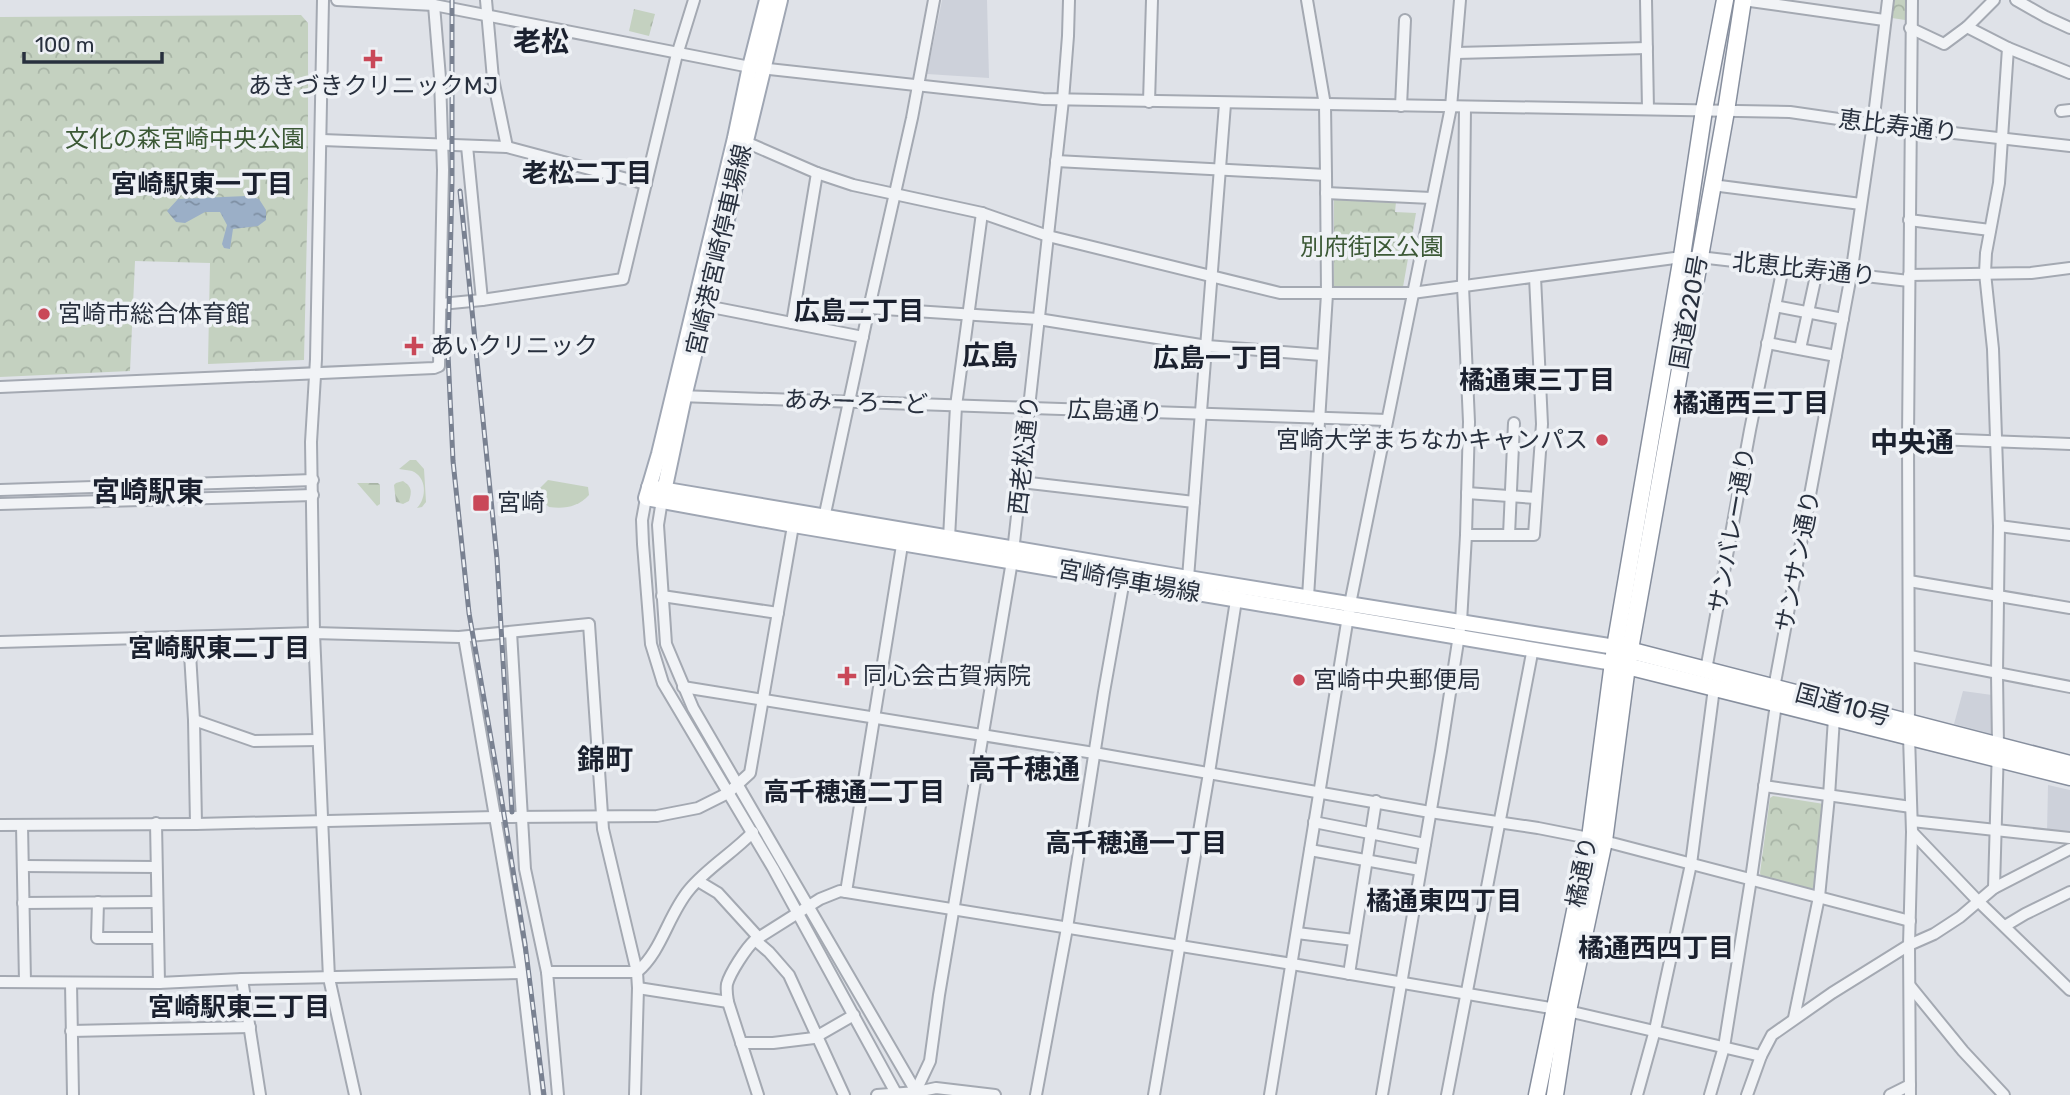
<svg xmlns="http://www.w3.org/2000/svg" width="2070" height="1095" viewBox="0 0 2070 1095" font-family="Rubik,'Noto Sans JP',sans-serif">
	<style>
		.built { fill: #cdd1da }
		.grass { fill: #c4d1c0 }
		.forest { fill: url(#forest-firs) }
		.park { fill: url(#park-crowns) }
		.water { fill: url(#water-ripples) }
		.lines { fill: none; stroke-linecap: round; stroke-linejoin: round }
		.minor-casing { stroke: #a4a9b2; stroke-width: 14 }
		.major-casing { stroke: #9fa6b3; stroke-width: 18 }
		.highway-casing { stroke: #878f9e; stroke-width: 19 }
		.minor { stroke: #f1f3f6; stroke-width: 10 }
		.major { stroke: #fff; stroke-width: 14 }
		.highway { stroke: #fff; stroke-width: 16 }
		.rail-casing { stroke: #798191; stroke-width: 5 }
		.rail { stroke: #eef1f5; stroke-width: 2.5; stroke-dasharray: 8; stroke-linecap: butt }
		.poi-dot { fill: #c94858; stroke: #eef1f5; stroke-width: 2.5 }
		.labels { text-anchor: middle; stroke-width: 7; stroke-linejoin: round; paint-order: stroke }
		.poi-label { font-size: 24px; fill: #28303e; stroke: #eef1f5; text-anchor: start }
		.street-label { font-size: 24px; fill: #28303e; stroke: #eef1f5 }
		.park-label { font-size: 24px; fill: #3c5936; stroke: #eef1f5 }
		.neighbourhood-label { font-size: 26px; font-weight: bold; fill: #1b212f; stroke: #eef1f5 }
		.quarter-label { font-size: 28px; font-weight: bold; fill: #1b212f; stroke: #eef1f5 }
	</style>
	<defs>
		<pattern id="forest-firs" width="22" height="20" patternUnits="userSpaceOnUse" patternTransform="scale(1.75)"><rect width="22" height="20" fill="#c4d1c0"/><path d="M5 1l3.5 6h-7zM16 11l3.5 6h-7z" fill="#a8b4a6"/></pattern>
		<pattern id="park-crowns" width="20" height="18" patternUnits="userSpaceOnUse" patternTransform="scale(1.75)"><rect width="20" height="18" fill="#c4d1c0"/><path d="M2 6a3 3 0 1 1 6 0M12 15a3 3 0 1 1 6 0" fill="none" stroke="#a8b4a6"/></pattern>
		<pattern id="water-ripples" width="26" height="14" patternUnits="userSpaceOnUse" patternTransform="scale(1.75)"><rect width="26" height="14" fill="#9bafc7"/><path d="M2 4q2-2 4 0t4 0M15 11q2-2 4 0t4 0" fill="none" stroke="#7e8fa3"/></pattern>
	</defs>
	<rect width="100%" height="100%" fill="#dfe2e8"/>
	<!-- built -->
	<g class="built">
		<polygon points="942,0 987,0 989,78 927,74"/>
		<polygon points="1963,691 1992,695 1992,734 1954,724"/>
		<polygon points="2048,785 2070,790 2070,835 2047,833"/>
	</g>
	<!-- grass -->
	<path class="grass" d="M548,480L588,487L589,495C578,507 565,509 549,507L539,498V489Z"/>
	<!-- forest -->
	<g class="forest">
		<path d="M410,460H416L424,469L426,502L422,507L417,508C427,498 427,477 412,471C409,470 403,470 399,469Z"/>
		<path d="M403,481C412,487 412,491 409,501L403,504L396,502L394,485L396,483Z"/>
		<polygon points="357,483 378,483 380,485 380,504 377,506"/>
	</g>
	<!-- park -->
	<g class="park">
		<polygon points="1894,0 1908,0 1905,20 1892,18"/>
		<polygon points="634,9 655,14 649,36 629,31"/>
		<polygon points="301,15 308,23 308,187 304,360 208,364 210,263 135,261 130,371 0,377 0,17"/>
		<polygon points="1334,198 1396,202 1395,212 1416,213 1403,287 1334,291"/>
		<polygon points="1773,796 1824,804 1816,888 1814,889 1761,876 1760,873 1770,798"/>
	</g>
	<!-- water -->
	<polygon class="water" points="246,196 259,199 266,210 266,220 258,226 233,229 230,249 224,248 222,244 227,225 220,212 205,212 185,223 176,222 167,211 178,199"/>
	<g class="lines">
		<defs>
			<g id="minor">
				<polyline points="323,0 316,359 311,442 314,633 329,978 355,1095"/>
				<polyline points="337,0 434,5 750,67 1043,99 1790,112 1873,124 2070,146"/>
				<polyline points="486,0 493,79 507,147"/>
				<polyline points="1307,0 1325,105 1326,175 1327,294 1308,597"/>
				<polyline points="1646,0 1648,109"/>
				<polyline points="1743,0 1884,20"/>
				<polyline points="2016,0 2046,17 2070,28"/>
				<polyline points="1967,27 2008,48 2070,73"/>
				<polyline points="1910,28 1944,44 1967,27 1994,0"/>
				<polyline points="1456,53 1647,48"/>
				<polyline points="1149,102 1152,0"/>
				<polyline points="1401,106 1405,20"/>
				<polyline points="2061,111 2070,110"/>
				<polyline points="322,140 507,147 646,184"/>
				<polyline points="741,140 817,173 853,185 982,213 1048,236 1280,293 1412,293 1682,257 1699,257 1909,281"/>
				<polyline points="467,146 482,300"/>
				<polyline points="1056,161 1326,175"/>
				<polyline points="1712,185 1861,204"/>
				<polyline points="1326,193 1431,198"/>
				<polyline points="1909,220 1990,230"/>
				<polyline points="1909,275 2031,273 2070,268"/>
				<polyline points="441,304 482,300 623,279 676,58 694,0"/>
				<polyline points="701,305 863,337"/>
				<polyline points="1775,306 1843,319"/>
				<polyline points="869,308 1038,319 1207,346 1322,355"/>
				<polyline points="792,323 817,173"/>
				<polyline points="1767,343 1836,356"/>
				<polyline points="1800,349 1817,271"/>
				<polyline points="0,387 434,368 439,366 443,170 440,78 434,5"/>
				<polyline points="679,396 1387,420"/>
				<polyline points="1908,438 2070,444"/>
				<polyline points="1021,482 1194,502"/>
				<polyline points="0,490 313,480"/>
				<polyline points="1467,493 1536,498"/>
				<polyline points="646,498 642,520 643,544 651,644 663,683 773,868 897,1095"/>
				<polyline points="662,500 658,525 666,644 693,708 918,1095"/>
				<polyline points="0,504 313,495"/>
				<polyline points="823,523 869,308 912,118 934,0"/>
				<polyline points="1999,526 2070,535"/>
				<polyline points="1466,535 1534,535 1542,424 1535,277"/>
				<polyline points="1509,535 1514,423"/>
				<polyline points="945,544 949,538 956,406 982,213"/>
				<polyline points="1188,578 1225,104"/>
				<polyline points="1909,581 2070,608"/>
				<polyline points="662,596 778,613"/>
				<polyline points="511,632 525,869 547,972 558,1095"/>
				<polyline points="189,637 194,720 196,824"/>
				<polyline points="464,637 522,973 536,1095"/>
				<polyline points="0,642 314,633 459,637 589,624 603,829 637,972 638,988 635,1095"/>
				<polyline points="1910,656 2070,687"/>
				<polyline points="1706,670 1750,430 1783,267"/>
				<polyline points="683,687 1094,753 1430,812 1538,828 1604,841 1910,921"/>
				<polyline points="1774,688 1851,275 1873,124 1888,0"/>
				<polyline points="194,720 254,741 318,740"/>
				<polyline points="1764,786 1911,807"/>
				<polyline points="1912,821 2070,838"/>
				<polyline points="1314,822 1425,844"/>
				<polyline points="156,823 159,983"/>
				<polyline points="0,825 196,824 495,817 657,816 698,808 728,793 750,773 794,520"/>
				<polyline points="22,825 25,982"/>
				<polyline points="1912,832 1978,901 2070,990"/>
				<polyline points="1310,850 1420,870"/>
				<polyline points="24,866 156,867"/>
				<polyline points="698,881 718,893 759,938"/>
				<polyline points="1994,888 1998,746 1997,673 1999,526 1993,349 1985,273 1986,253 1999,183 2008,48"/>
				<polyline points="846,892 903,539"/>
				<polyline points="98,902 97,938 158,938"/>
				<polyline points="23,903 157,902"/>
				<polyline points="2005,926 2025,914 2070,892"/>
				<polyline points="1297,933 1354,940"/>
				<polyline points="755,940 769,952 789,975 844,1095"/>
				<path d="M547,972H637C662,951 668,915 689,890C707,868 733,853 753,832"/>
				<polyline points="1349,974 1376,801"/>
				<polyline points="242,979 260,1095"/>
				<polyline points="0,982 159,983 242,979 522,973"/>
				<polyline points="71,983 73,1095"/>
				<polyline points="1910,986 1963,1051 2004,1095"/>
				<polyline points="638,988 728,1002"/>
				<polyline points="1794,1018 1819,897 1829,796 1834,718"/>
				<polyline points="71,1031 250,1027"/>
				<polyline points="741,1043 773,1043 814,1038 854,1015"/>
				<path d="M758,1095L728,1002C727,996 726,990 727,984C730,973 746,948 755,940L820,899L840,891L1292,964L1568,1011L1761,1056"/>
				<polyline points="877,1095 917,1092 936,1088 995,1095"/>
				<polyline points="914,1095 930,1061 939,995 1012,561 1063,100 1068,36 1069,0"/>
				<polyline points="1036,1095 1067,928 1104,692 1125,574"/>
				<polyline points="1154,1095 1209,773 1237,594"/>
				<polyline points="1270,1095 1350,604 1451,107 1460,0"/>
				<polyline points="1382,1095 1441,751 1461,622 1466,535 1469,422 1463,286 1465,108"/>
				<polyline points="1447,1095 1533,648"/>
				<polyline points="1637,1095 1655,1030 1691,864 1714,688"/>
				<polyline points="1710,1095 1724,1047 1751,879 1776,704"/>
				<polyline points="1747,1095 1761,1056 1772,1035 1832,993 1909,945 1934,934 1960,917 1994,888 2070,849"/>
				<polyline points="1890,1095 1910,1085"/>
				<polyline points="1910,1095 1909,945 1912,832 1909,736 1908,438 1912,0"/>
			</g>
			<g id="major">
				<polyline points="767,0 749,71 735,138 659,454 646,498 794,525 1613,663"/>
				<polyline points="649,487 1188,578 1615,647"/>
				<polyline points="663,496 684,397 780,0"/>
			</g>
			<g id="highway">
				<polyline points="1621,648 2070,764"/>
				<polyline points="1619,664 2070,777"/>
				<polyline points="1537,1095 1590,838 1615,647 1682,256 1704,110 1725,0"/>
				<polyline points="1555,1095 1568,1011 1604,841 1627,666 1726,111 1743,0"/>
			</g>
		</defs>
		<!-- minor casing -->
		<use href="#minor" class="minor-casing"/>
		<!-- major casing -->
		<use href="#major" class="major-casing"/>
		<!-- highway casing -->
		<use href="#highway" class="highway-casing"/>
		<!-- minor -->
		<use href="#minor" class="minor"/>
		<!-- major -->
		<use href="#major" class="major"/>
		<!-- highway -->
		<use href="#highway" class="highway"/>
		<defs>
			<g id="rail">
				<polyline points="452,0 452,181 448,354 453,461 469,613 500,790 525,944 544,1095"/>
				<polyline points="460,191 497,559 512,812"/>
			</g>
		</defs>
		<!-- rail casing -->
		<use href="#rail" class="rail-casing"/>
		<!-- rail -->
		<use href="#rail" class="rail"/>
	</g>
	<!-- markers -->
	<g class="poi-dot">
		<path d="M369.5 48.5h7v7h7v7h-7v7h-7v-7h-7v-7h7z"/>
		<circle cx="44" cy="314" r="7"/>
		<path d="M410.5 335.5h7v7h7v7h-7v7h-7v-7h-7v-7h7z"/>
		<circle cx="1602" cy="440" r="7"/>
		<rect x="472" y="494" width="18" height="18" rx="3.5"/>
		<path d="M843.5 665.5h7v7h7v7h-7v7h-7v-7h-7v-7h7z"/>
		<circle cx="1299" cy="680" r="7"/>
	</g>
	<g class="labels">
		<!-- poi labels -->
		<g class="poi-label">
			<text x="373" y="94" text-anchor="middle">あきづきクリニックMJ</text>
			<text x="58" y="322">宮崎市総合体育館</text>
			<text x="430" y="354">あいクリニック</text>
			<text x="1588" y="448" text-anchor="end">宮崎大学まちなかキャンパス</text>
			<text x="497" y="511">宮崎</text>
			<text x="863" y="684">同心会古賀病院</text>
			<text x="1313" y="688">宮崎中央郵便局</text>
		</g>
		<!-- street labels -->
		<g class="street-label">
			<text transform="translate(1898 126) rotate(7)" y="8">恵比寿通り</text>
			<text transform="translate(719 250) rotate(-77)" y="8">宮崎港宮崎停車場線</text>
			<text transform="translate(1804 269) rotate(6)" y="8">北恵比寿通り</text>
			<text transform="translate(1689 312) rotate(-80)" y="8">国道220号</text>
			<text transform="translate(856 402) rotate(2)" y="8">あみーろーど</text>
			<text transform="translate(1115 411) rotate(2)" y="8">広島通り</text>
			<text transform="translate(1024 455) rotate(-84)" y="8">西老松通り</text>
			<text transform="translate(1732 530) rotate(-80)" y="8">サンバレー通り</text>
			<text transform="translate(1798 561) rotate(-79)" y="8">サンサン通り</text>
			<text transform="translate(1129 581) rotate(10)" y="8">宮崎停車場線</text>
			<text transform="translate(1843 705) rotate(15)" y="8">国道10号</text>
			<text transform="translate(1582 872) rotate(-79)" y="8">橘通り</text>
		</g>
		<!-- park labels -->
		<g class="park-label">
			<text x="185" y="147">文化の森宮崎中央公園</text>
			<text x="1372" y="255">別府街区公園</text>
		</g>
		<!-- neighbourhood labels -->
		<g class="neighbourhood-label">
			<text x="587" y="182">老松二丁目</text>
			<text x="202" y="193">宮崎駅東一丁目</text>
			<text x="859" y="320">広島二丁目</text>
			<text x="1218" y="367">広島一丁目</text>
			<text x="1537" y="389">橘通東三丁目</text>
			<text x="1751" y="412">橘通西三丁目</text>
			<text x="219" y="657">宮崎駅東二丁目</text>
			<text x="854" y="801">高千穂通二丁目</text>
			<text x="1136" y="852">高千穂通一丁目</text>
			<text x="1444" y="910">橘通東四丁目</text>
			<text x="1656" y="957">橘通西四丁目</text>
			<text x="239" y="1016">宮崎駅東三丁目</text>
		</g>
		<!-- quarter labels -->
		<g class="quarter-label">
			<text x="541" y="51">老松</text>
			<text x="990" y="365">広島</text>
			<text x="1912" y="452">中央通</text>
			<text x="148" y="501">宮崎駅東</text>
			<text x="605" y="769">錦町</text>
			<text x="1024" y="779">高千穂通</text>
		</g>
	</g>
	<!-- scale -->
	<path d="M24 52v10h138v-10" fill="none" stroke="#28303e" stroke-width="3.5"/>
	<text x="35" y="52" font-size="21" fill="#28303e" stroke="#eef1f5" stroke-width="5" paint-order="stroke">100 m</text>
</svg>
